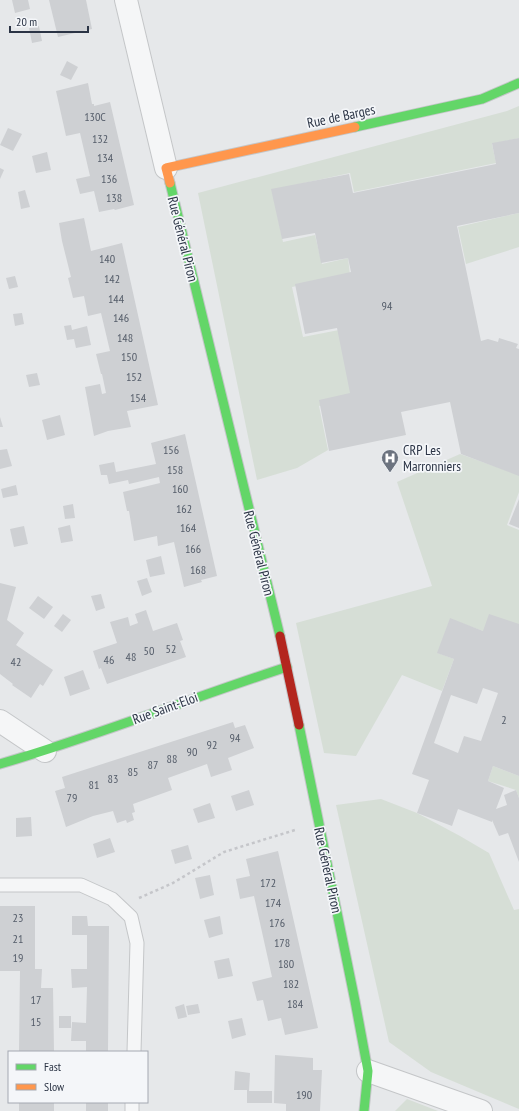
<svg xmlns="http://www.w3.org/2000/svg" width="519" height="1111" viewBox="0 0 519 1111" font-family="'PT Sans Narrow',sans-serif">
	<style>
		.green { fill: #d6ded6 }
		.building { fill: #ced0d3; fill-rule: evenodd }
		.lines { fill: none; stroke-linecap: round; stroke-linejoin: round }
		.lane-casing { stroke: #c4c6c8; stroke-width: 15 }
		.street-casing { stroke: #c4c6c8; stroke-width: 24 }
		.fast-casing { stroke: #c4c6c8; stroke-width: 11 }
		.slow-casing { stroke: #c4c6c8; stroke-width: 11 }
		.jam-casing { stroke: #c4c6c8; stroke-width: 11 }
		.path { stroke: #c5c6ca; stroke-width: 2.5; stroke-dasharray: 3 3; stroke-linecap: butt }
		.lane { stroke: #f5f6f7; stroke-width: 13 }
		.street { stroke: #f5f6f7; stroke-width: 22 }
		.fast { stroke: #63d668; stroke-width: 9 }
		.slow { stroke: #ff974d; stroke-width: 9 }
		.jam { stroke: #b3261e; stroke-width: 9 }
		.labels { text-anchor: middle; stroke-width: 3.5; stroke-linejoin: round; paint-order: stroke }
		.number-label { font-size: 12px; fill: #545c69 }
		.street-label { font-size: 14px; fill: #2b3445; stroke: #f4f6f9 }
		.poi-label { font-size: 14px; fill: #2b3445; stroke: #f4f6f9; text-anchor: start }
	</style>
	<rect width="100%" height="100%" fill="#e6e8ea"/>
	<!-- green -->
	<g class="green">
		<polygon points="519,106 519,138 492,144 496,163 354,192 350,173 272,190 283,242 315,235 322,264 348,258 350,275 292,287 303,337 339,330 354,399 319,406 328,450 297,468 257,480 198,193 507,111"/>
		<polygon points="519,213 519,247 466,264 458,227"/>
		<polygon points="460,454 519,475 519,492 507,525 519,530 519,624 483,631 450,619 438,653 454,659 442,691 402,675 356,756 324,753 296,623 432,586 397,482"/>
		<polygon points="493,766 519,776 519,798 516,790 488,781"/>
		<polygon points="381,799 417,813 460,836 489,853 514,910 519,909 519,1109 431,1072 389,1042 336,805"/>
		<polygon points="407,1099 438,1111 395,1111"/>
	</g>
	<!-- building -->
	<g class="building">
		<polygon points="12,0 28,0 30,9 15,13"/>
		<polygon points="49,0 86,0 92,29 58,37"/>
		<polygon points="39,26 42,41 32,43 29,28"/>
		<polygon points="67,61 78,67 71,80 60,75"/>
		<polygon points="88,83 92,104 94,104 94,106 110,102 134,205 115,210 114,209 99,212 94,191 80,194 76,179 90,176 80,133 66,136 56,91"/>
		<polygon points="8,128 22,134 13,151 0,145"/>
		<polygon points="519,138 519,213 457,226 481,341 488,339 498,342 499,338 518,344 516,348 519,349 519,476 461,454 450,402 401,412 406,435 329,451 319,400 350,393 337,328 305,334 295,284 351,272 348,258 321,263 315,233 282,239 271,189 349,174 353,193 496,164 492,143"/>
		<polygon points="47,152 51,170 36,173 32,156"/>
		<polygon points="0,168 4,170 0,179"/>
		<polygon points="25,190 30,207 21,209 18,192"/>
		<polygon points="84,218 91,251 122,243 158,405 127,411 131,427 108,431 94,436 85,387 100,384 102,394 106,393 102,374 101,374 96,354 110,351 101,313 88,316 84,296 73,298 68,278 71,277 62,241 59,223"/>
		<polygon points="15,276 18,287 9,289 6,278"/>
		<polygon points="22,313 24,324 15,326 13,314"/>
		<polygon points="71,325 72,330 87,326 91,345 76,348 74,339 67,340 64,326"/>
		<polygon points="37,373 40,385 29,387 26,375"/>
		<polygon points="60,415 65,435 47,440 42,420"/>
		<polygon points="0,417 3,427 0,427"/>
		<polygon points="185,434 217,576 201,580 202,582 184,587 174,542 158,546 157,536 134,541 129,511 127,511 123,492 160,483 159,477 129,484 128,480 109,484 107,475 101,475 99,465 114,462 116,472 156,464 151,443"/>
		<polygon points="7,449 12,466 0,469 0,450"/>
		<polygon points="16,485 18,495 3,498 1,489"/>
		<polygon points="519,499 519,528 509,524"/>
		<polygon points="73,504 75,518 65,519 63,506"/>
		<polygon points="70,525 73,541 61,543 58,528"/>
		<polygon points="24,526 28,544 14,547 10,529"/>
		<polygon points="161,556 165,574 150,577 146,560"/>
		<polygon points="147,578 152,592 142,596 137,581"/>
		<polygon points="0,583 16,587 7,620 24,633 16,645 53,670 43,686 40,684 31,698 12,685 13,684 0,674"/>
		<polygon points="101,594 105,608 96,611 91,596"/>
		<polygon points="38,596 53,607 44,619 29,608"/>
		<polygon points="146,610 153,631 177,623 183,640 180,641 186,657 107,684 101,668 99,669 93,651 117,643 110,622 128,617 130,626 138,623 135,614"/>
		<polygon points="63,614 71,620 62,632 54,626"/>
		<path d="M489,614L519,624V776L493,766L488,781L504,788L496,809L507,805L504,795L516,790L519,798V862L508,833L499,836L492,820V822L458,809L452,826L417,813L429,780L412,774L454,659L437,653L450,618L483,631ZM483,688L498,693L481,741L464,736L458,753L434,743L451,695L477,704Z"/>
		<polygon points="83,670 90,689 70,696 64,677"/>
		<polygon points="233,722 235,728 245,725 254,748 228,758 232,770 211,777 207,764 168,778 172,790 133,804 135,812 132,813 134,820 127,823 126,820 117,823 113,811 93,816 66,827 55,791 65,788 62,777"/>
		<polygon points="249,790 254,805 236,811 231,796"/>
		<polygon points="210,803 215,818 198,823 193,809"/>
		<polygon points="31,817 32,836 16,837 16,818"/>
		<polygon points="110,838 115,852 97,858 93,844"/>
		<polygon points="188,845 192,859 175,864 171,850"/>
		<polygon points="278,851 318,1028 285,1035 281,1018 268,1021 263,1000 257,1001 252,982 272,977 254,896 240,899 236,879 250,876 246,859"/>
		<polygon points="210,875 214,895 200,899 195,878"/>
		<polygon points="0,906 35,906 35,969 42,969 41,988 53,988 54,1052 19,1052 20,971 0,971"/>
		<polygon points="72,916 87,916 88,926 109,926 108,1052 86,1052 86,1041 71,1041 72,1022 86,1023 87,987 72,988 71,969 87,969 87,935 72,935"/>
		<polygon points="220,916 223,934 209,938 204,920"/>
		<polygon points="229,958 233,976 218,979 214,961"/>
		<polygon points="184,1004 187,1017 178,1019 175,1007"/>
		<polygon points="198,1004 200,1013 188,1015 186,1006"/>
		<rect x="59" y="1016" width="12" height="12"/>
		<polygon points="242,1018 246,1035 232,1039 228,1021"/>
		<polygon points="275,1055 313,1058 313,1070 322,1070 320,1111 286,1111 286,1104 274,1103"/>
		<polygon points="235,1071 250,1073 249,1091 272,1091 272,1103 247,1103 247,1090 234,1090"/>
		<rect x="19" y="1102" width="35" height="9"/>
		<rect x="86" y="1102" width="22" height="9"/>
	</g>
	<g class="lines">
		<defs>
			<g id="lane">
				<polyline points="0,885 81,885 112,899 131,917 137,943 134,1052"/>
				<polyline points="132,1111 132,1102"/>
			</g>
			<g id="street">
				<polyline points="126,0 166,168"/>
				<polyline points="0,721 45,751"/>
				<polyline points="368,1071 481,1111"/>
			</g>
			<g id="fast">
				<polyline points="355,127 482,99 519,83"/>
				<polyline points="170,183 280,636"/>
				<polyline points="299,725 355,1001 368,1071 364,1111"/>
				<path d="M0,764C97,736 191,698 287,667"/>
			</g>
			<polyline id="slow" points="170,183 166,168 355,127"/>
			<polyline id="jam" points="280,636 299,725"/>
		</defs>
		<!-- lane casing -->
		<use href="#lane" class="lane-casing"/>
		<!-- street casing -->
		<use href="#street" class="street-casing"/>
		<!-- fast casing -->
		<use href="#fast" class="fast-casing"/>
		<!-- slow casing -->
		<use href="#slow" class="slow-casing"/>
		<!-- jam casing -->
		<use href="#jam" class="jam-casing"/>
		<!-- path -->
		<polyline class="path" points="139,898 173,883 224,852 295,830"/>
		<!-- lane -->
		<use href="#lane" class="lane"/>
		<!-- street -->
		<use href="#street" class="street"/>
		<!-- fast -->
		<use href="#fast" class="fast"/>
		<!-- slow -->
		<use href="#slow" class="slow"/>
		<!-- jam -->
		<use href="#jam" class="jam"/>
	</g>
	<!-- icons -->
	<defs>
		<symbol id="hospital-pin" viewBox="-11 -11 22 30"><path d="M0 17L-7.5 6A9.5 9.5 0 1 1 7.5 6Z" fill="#6c737f" stroke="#f4f6f9"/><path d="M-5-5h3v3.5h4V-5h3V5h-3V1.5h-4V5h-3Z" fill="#fff"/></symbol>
	</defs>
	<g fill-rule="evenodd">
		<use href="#hospital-pin" x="380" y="448" width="20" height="27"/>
	</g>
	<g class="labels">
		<!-- number labels -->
		<g class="number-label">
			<text x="95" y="121">130C</text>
			<text x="100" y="143">132</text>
			<text x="105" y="162">134</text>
			<text x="109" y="183">136</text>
			<text x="114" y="202">138</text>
			<text x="107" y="263">140</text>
			<text x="112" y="283">142</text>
			<text x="116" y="303">144</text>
			<text x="387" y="310">94</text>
			<text x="121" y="322">146</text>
			<text x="125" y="342">148</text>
			<text x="129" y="361">150</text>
			<text x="134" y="381">152</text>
			<text x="138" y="402">154</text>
			<text x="171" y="454">156</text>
			<text x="175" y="474">158</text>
			<text x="180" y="493">160</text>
			<text x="184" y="513">162</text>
			<text x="188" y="532">164</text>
			<text x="193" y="553">166</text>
			<text x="198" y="574">168</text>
			<text x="171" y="653">52</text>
			<text x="149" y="655">50</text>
			<text x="131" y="661">48</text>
			<text x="109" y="664">46</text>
			<text x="16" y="666">42</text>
			<text x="504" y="724">2</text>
			<text x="235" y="742">94</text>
			<text x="212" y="749">92</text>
			<text x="192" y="756">90</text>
			<text x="172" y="763">88</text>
			<text x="153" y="769">87</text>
			<text x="133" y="776">85</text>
			<text x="113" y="783">83</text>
			<text x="94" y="789">81</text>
			<text x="72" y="802">79</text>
			<text x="268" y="887">172</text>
			<text x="273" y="907">174</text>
			<text x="18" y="922">23</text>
			<text x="277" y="927">176</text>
			<text x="18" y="943">21</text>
			<text x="282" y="947">178</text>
			<text x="18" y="962">19</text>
			<text x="286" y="968">180</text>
			<text x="291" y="988">182</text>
			<text x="36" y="1004">17</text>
			<text x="295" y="1008">184</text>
			<text x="36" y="1026">15</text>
			<text x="304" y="1099">190</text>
		</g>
		<!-- street labels -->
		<g class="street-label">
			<text transform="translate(341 116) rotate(-12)" y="5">Rue de Barges</text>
			<text transform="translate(183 239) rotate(76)" y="5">Rue Général Piron</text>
			<text transform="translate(259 553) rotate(76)" y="5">Rue Général Piron</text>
			<text transform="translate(165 708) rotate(-20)" y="5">Rue Saint-Eloi</text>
			<text transform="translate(328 870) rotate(78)" y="5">Rue Général Piron</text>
		</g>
		<!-- poi labels -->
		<g class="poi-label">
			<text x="403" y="455">CRP Les<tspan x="403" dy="16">Marronniers</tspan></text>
		</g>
	</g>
	<!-- legend -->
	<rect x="8" y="1051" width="140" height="52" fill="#f4f6f9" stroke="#a4a8b1"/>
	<rect x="16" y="1064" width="20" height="6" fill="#63d668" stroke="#a4a8b1"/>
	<text x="44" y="1071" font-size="12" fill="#2b3445">Fast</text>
	<rect x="16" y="1084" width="20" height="6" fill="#ff974d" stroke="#a4a8b1"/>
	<text x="44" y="1091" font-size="12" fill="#2b3445">Slow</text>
	<!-- scale -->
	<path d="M10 26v6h78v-6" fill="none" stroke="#2b3445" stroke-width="2"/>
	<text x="16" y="26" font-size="12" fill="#2b3445" stroke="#f4f6f9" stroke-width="3" paint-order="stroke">20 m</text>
</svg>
